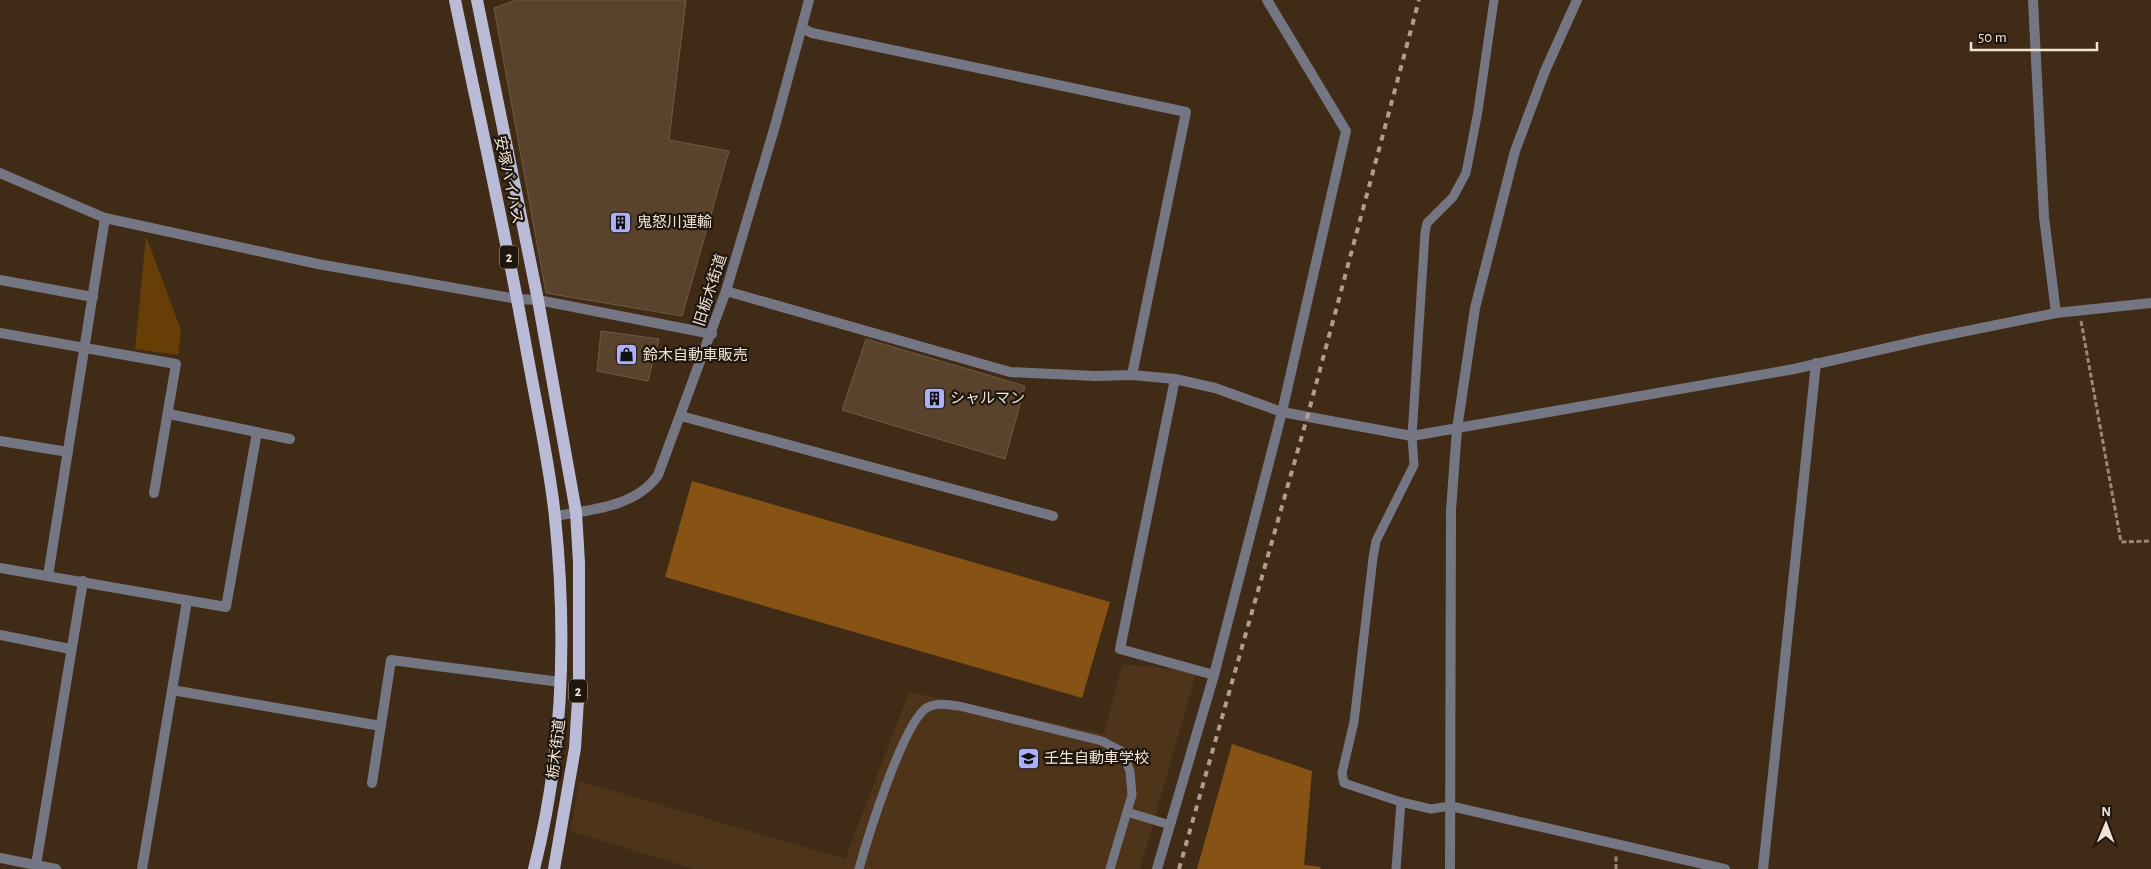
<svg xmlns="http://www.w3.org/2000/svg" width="2151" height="869" viewBox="0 0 2151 869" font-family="'Alegreya Sans','Noto Sans JP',sans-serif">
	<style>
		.built { fill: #4e3419 }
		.green { fill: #683e07 }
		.forest { fill: #865315 }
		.building { fill: #59432d; stroke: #715a43 }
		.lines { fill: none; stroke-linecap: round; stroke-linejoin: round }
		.path { stroke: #9a8978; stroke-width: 3; stroke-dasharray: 5 2.5; stroke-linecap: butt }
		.service { stroke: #757683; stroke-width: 9 }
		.minor { stroke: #757683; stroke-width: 10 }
		.tertiary { stroke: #757683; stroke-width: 10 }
		.primary { stroke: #babcd7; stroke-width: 12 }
		.rail { stroke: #af9e8e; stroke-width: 4; stroke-dasharray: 6 6; stroke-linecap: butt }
		.labels { text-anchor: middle; stroke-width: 4.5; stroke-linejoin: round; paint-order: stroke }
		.shield { fill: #1f160d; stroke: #b2a69a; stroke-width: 1 }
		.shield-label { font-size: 14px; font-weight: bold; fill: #f1e3d6 }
		.street-label { font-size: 15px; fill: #f1e3d6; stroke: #1f160d }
		.poi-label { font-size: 15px; fill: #f1e3d6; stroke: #1f160d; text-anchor: start }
	</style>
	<rect width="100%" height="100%" fill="#402b16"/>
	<!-- built -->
	<polygon class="built" points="1122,664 1197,671 1140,869 694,869 570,831 580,781 845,859 909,692 1104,734"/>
	<!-- green -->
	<polygon class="green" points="146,236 181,330 178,355 135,349"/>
	<!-- forest -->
	<g class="forest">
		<polygon points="692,481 1110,602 1082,698 665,577"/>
		<polygon points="1232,744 1312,771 1304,865 1321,867 1320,869 1197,869"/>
	</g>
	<!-- building -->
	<g class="building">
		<polygon points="516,0 686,0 669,140 729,151 682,316 546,293 494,8"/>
		<polygon points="601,331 659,339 648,381 597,371"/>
		<polygon points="866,339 1025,386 1005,459 842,410"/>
	</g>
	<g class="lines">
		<!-- path -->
		<g class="path">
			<polyline points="2081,321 2121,542 2151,541"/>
			<polyline points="1616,869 1616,856"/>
		</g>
		<!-- service -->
		<g class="service">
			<polyline points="1450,806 1431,809 1401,802 1344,783 1342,773 1354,722 1373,558 1376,541 1414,465 1412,436 1425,233 1427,223 1453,197 1466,173 1478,111 1494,0"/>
			<polyline points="1127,812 1170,825"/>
			<path d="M859,869C867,840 904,719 928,707C938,702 948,705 959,706L1102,741L1121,751L1130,771L1132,795L1110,869"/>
			<polyline points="1396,869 1401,802"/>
		</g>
		<!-- minor -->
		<g class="minor">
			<polyline points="2033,0 2044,217 2056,313"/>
			<polyline points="802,28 812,33 1186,112 1132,375"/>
			<polyline points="0,173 105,218 318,264 517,299 538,300 712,334"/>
			<polyline points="0,280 93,297"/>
			<polyline points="726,291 1010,372 1095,376 1132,375 1175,379 1215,388 1282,412 1412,436 1794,369 1927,339 2056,313 2151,303"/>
			<polyline points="0,333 176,364 154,493"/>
			<polyline points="1175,379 1120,649 1214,675"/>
			<polyline points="169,414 290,439"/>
			<polyline points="681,416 1053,516"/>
			<polyline points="0,441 68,452"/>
			<polyline points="0,568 226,607 257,432"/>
			<polyline points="48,576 105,218"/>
			<polyline points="0,635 70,649"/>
			<polyline points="172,690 381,726"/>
			<polyline points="372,783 391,660 560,682"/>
			<polyline points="1450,806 1725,869"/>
			<polyline points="0,858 56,869"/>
			<polyline points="36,865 83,581"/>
			<polyline points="142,869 187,601"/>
			<polyline points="1157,869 1214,675 1282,412 1346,131 1267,0"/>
			<polyline points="1763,869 1816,363"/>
		</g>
		<!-- tertiary -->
		<g class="tertiary">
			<path d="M555,516C590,510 636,507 658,475L726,291L775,126L809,0"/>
			<polyline points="1450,869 1451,510 1457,429 1475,308 1515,151 1545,71 1577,0"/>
		</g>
		<!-- primary -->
		<g class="primary">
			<path d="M455,0C479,116 505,231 526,347C536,404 549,460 555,517C567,634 563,755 534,869"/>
			<polyline points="477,0 538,300 576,512 579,563 579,683 575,748 554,869"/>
		</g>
		<!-- rail -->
		<polyline class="rail" points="1179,869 1307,418 1419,0"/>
	</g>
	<!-- icons -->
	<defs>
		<symbol id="building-square" viewBox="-11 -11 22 22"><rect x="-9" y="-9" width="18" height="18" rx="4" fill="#acaffb" stroke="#1f160d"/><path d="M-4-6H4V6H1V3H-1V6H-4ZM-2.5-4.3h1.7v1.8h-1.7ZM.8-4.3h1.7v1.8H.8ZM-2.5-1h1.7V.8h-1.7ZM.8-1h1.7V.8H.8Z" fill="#111"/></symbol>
		<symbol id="shop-square" viewBox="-11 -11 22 22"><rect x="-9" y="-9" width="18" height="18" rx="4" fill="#acaffb" stroke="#1f160d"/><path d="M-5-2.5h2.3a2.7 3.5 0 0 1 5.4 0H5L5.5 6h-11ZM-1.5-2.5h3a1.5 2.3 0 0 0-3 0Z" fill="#111"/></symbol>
		<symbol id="school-square" viewBox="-11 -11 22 22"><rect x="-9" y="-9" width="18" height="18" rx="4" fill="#acaffb" stroke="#1f160d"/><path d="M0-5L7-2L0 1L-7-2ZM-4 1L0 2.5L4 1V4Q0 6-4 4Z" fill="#111"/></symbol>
	</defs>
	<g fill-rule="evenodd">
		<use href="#building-square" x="608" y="210" width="25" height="25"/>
		<use href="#shop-square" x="614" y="342" width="25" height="25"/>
		<use href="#building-square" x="922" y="386" width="25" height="25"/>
		<use href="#school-square" x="1016" y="746" width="25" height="25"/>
	</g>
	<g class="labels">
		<!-- shield labels -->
		<g class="shield">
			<rect x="500" y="245.5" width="18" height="23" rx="4"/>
			<rect x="569" y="679.5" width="18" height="23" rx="4"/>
		</g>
		<g class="shield-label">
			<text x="509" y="262">2</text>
			<text x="578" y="696">2</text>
		</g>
		<!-- street labels -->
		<g class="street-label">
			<text transform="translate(509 180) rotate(78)" y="5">安塚バイパス</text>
			<text transform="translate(710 290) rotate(-72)" y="5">旧栃木街道</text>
			<text transform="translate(556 749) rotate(-83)" y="5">栃木街道</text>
		</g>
		<!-- poi labels -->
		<g class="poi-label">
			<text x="637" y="227">鬼怒川運輸</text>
			<text x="643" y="360">鈴木自動車販売</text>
			<text x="950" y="403">シャルマン</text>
			<text x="1044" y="763">壬生自動車学校</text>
		</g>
	</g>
	<!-- north arrow -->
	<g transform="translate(2106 824) rotate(1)" stroke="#1f160d" stroke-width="4" paint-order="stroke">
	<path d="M0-4L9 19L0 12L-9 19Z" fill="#f1e3d6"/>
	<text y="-8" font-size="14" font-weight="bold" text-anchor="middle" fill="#f1e3d6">N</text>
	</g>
	<!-- scale -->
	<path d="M1971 42v8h126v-8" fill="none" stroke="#f1e3d6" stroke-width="2.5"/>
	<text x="1978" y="42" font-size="15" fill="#f1e3d6" stroke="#1f160d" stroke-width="4" paint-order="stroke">50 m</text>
</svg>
